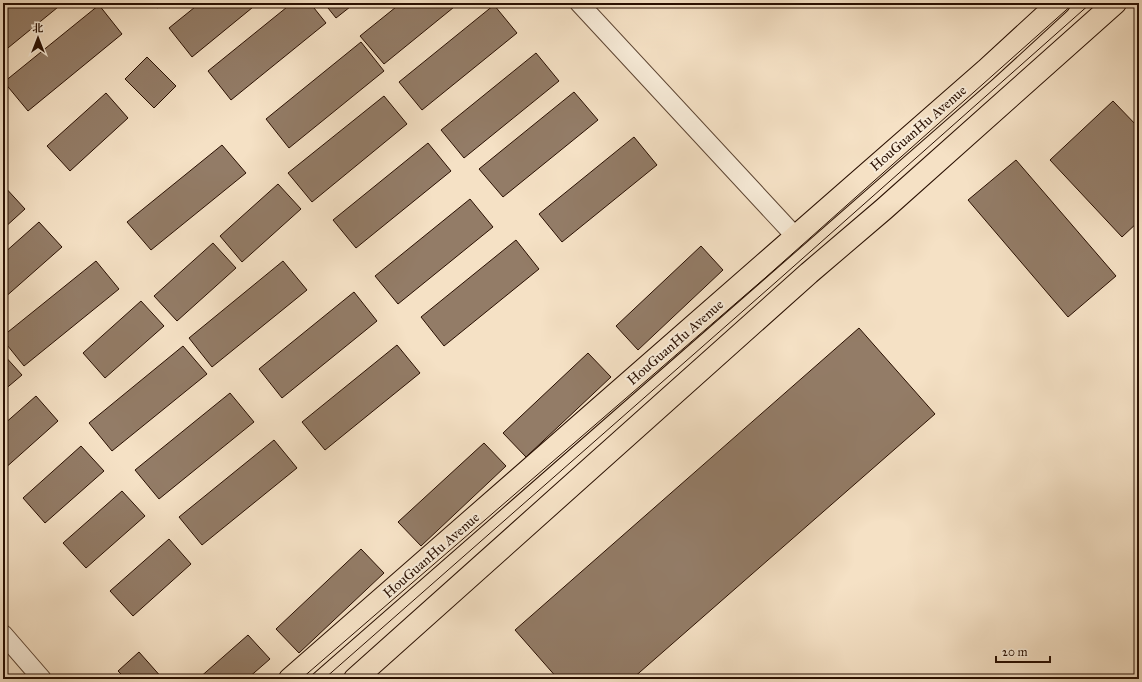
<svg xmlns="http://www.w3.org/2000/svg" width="1142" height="682" viewBox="0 0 1142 682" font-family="'IM FELL Great Primer','Noto Serif SC',serif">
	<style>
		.building { fill: #937c67; stroke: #290f01 }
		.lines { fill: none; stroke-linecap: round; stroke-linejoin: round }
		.minor-casing { stroke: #5c4432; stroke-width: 20 }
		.major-casing { stroke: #290f01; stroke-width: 24 }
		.minor { stroke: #f8ecd9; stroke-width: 18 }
		.major { stroke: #f5e1c5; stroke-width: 22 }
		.tram { stroke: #290f01; stroke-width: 1 }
		.labels { text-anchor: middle; stroke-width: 4; stroke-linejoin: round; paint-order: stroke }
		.street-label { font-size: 14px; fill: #290f01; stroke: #f8ecd9 }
	</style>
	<rect width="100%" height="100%" fill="#f5e1c5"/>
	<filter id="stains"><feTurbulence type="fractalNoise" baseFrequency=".005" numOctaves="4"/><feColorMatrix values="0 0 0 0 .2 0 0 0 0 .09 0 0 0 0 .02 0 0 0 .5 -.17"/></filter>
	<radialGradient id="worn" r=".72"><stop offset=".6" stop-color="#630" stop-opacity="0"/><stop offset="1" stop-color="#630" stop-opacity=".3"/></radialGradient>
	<!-- building -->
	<g class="building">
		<polygon points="5,3 63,3 3,52 3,4"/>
		<polygon points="153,3 164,3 157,8"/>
		<polygon points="200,3 258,3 192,57 169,28"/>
		<polygon points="292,3 310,3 326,23 231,100 208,71"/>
		<polygon points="324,3 355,3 336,18"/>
		<polygon points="401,3 459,3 384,64 360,36"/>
		<polygon points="99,5 122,34 28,111 4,82"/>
		<polygon points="494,5 517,33 422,110 399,82"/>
		<polygon points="361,42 384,71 289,148 266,119"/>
		<polygon points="536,53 559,81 464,158 441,130"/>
		<polygon points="147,57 176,86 154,108 125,79"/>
		<polygon points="574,92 598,120 503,197 479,169"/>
		<polygon points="106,93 128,118 70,171 47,146"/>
		<polygon points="384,96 407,124 312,202 288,173"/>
		<polygon points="1113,101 1139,128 1139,221 1122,237 1050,160"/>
		<polygon points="634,137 657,165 562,242 539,214"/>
		<polygon points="428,143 451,171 356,248 333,220"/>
		<polygon points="222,145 246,173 151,250 127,222"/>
		<polygon points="1016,160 1116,276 1068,317 968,200"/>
		<polygon points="278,184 301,209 242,262 220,236"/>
		<polygon points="3,185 25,209 3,229"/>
		<polygon points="470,199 493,227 398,304 375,276"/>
		<polygon points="39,222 62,247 3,299 3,254"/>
		<polygon points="516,240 539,269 444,346 421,317"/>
		<polygon points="213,243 236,268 177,321 154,296"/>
		<polygon points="701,246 723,270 638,350 616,326"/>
		<polygon points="96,261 119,289 24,366 3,340 3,336"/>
		<polygon points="283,261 307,290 212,367 189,338"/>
		<polygon points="354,292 377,321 282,398 259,369"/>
		<polygon points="141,301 164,326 105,378 83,353"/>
		<polygon points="859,328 935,414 632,679 558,679 515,630"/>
		<polygon points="397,345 420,373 325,450 302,422"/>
		<polygon points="183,346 207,374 112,451 89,423"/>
		<polygon points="588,353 611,377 526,457 503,433"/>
		<polygon points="3,354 22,375 3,391"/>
		<polygon points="230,393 254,422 159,499 135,470"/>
		<polygon points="36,396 58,421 3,470 3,425"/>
		<polygon points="274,440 297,468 202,545 179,517"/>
		<polygon points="484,443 506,466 421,546 398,522"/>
		<polygon points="81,446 104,471 45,523 23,498"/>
		<polygon points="122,491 145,516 86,568 63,543"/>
		<polygon points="169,539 191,564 133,616 110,591"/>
		<polygon points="361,549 384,573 299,653 276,629"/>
		<polygon points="248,635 270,659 247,679 198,679"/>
		<polygon points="139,652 163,679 126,679 118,671"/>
	</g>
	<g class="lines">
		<defs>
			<g id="minor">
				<polyline points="579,3 795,236"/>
				<polyline points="3,634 42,679"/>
			</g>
			<g id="major">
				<polyline points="290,679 986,70 1059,3"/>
				<polyline points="355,679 809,273 884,209 1115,3"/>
			</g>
		</defs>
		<!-- minor casing -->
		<use href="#minor" class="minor-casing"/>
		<!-- major casing -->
		<use href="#major" class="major-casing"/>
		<!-- minor -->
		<use href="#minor" class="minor"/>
		<!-- major -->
		<use href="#major" class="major"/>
		<!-- tram -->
		<g class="tram">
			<polyline points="301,679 765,278 1074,3"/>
			<polyline points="324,679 776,282 1091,3"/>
		</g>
	</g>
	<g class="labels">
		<!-- street labels -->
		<g class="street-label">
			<text transform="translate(918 128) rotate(-41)" y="5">HouGuanHu Avenue</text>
			<text transform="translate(675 342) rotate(-41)" y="5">HouGuanHu Avenue</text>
			<text transform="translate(431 555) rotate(-41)" y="5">HouGuanHu Avenue</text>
		</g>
	</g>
	<!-- margin -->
	<rect width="1142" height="682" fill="none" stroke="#f5e1c5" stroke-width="16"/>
	<rect x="4" y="4" width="1134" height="674" fill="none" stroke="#290f01" stroke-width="2"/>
	<rect x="8" y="8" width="1126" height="666" fill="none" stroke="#290f01"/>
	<!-- north arrow -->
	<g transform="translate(38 38)" stroke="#f8ecd9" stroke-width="3" paint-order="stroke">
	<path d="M0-3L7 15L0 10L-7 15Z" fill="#290f01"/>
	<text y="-6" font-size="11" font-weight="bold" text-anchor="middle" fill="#290f01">北</text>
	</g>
	<!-- scale -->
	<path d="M996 656v6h54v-6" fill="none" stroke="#290f01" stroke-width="2"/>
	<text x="1002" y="656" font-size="12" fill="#290f01" stroke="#f8ecd9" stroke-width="3" paint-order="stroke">20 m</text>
	<rect width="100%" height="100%" filter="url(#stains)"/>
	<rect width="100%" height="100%" fill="url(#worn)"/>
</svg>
